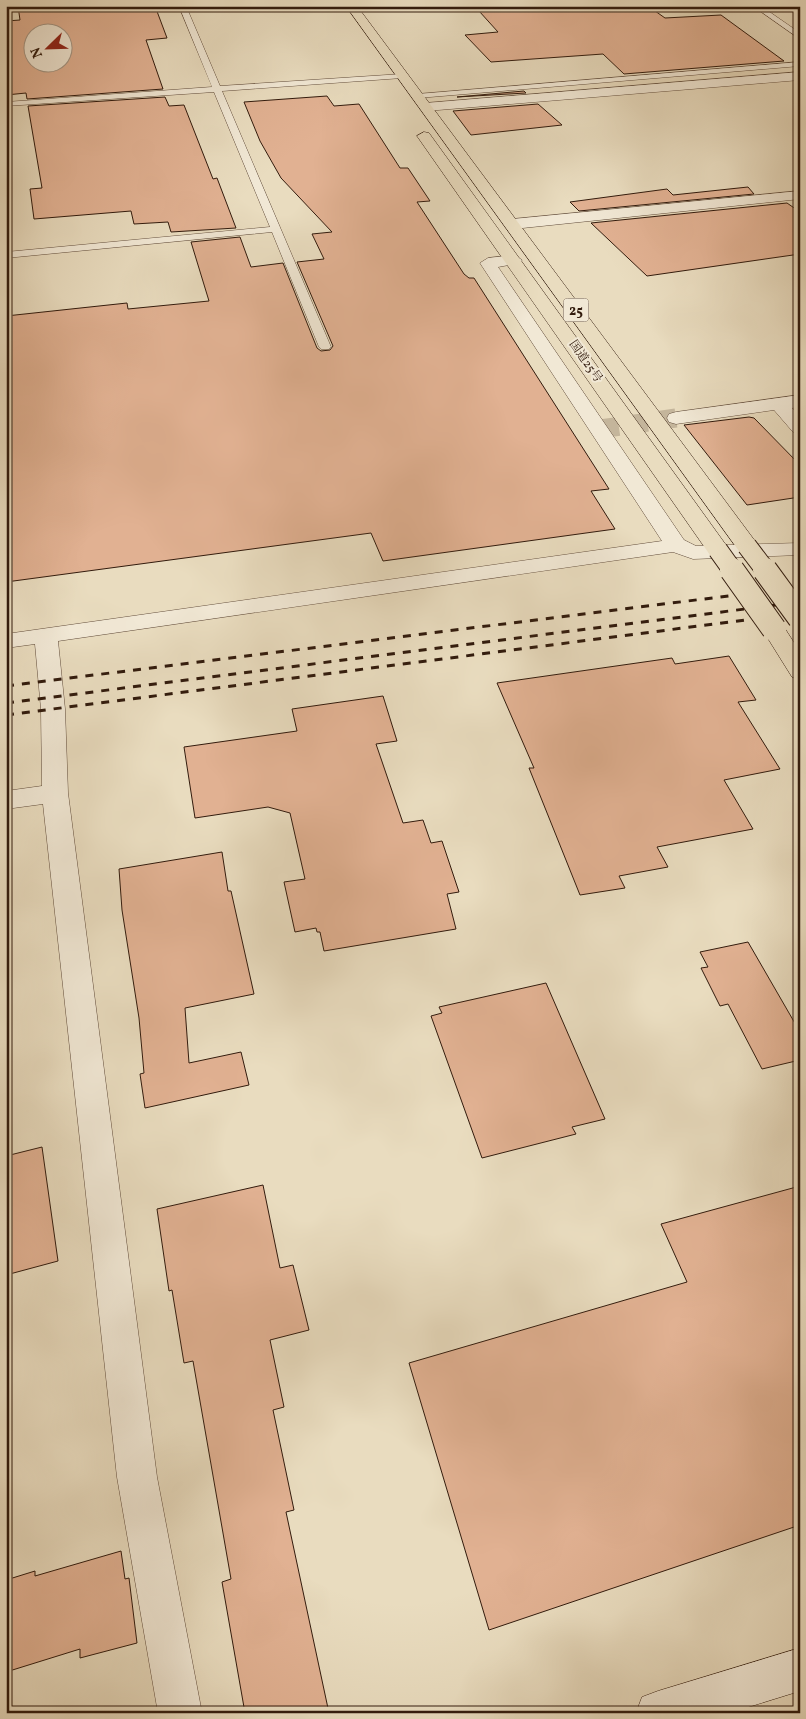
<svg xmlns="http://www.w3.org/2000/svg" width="806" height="1719" viewBox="0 0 806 1719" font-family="Vollkorn,'Noto Serif JP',serif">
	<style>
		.building { fill: #e1b192; stroke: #321b0d; fill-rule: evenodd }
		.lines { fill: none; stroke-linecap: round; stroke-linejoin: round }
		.street-tunnel { stroke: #c4b59b; stroke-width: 19; stroke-dasharray: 19 10; stroke-linecap: butt }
		.lane-casing { stroke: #604b3a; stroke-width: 1 }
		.street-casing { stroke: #604b3a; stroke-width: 1 }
		.secondary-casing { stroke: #321b0d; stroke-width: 1 }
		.highway-casing { stroke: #321b0d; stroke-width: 1 }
		.lane { fill: #f1e8d5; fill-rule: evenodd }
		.street { fill: #f1e8d5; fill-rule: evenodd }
		.secondary { fill: #f1e8d5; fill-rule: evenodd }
		.highway { fill: #e9dcbf; fill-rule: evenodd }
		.rail { stroke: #321b0d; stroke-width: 3; stroke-dasharray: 8 8; stroke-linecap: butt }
		.highway-bridge-far1-casing { stroke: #321b0d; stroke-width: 21; stroke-linecap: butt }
		.highway-bridge-casing { stroke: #321b0d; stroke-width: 26; stroke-linecap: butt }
		.highway-bridge-far1 { stroke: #e9dcbf; stroke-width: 19 }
		.highway-bridge { stroke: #e9dcbf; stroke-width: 24 }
		.labels { text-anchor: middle; stroke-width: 4; stroke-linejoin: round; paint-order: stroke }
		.far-street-label { font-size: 12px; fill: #321b0d; stroke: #f1e8d5 }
		.shield { fill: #f1e8d5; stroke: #6b5849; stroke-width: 1 }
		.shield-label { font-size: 14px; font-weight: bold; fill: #321b0d }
	</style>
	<rect width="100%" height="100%" fill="#e9dcbf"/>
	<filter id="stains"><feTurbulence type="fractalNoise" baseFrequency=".004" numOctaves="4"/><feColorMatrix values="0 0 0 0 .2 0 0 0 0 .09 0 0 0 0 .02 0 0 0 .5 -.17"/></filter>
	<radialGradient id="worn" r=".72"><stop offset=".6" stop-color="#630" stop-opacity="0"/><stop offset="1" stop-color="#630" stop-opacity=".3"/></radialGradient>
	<!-- building -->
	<g class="building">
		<path d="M18,6H155L167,38L146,40L163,89L27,99L26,93L6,95V21L20,20ZM32,32H62V62H32Z"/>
		<polygon points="548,6 648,6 665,18 721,15 784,61 624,74 603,54 491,62 465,35 498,32 479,11"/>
		<polygon points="524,91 526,93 457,97"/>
		<polygon points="327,96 334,106 359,104 400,168 408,168 430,201 417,202 464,274 469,278 474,278 609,489 591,491 615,529 383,561 371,533 6,582 6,316 127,303 128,309 209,301 191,242 240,237 251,267 283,263 317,348 321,351 330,350 333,346 297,262 324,259 312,234 332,232 281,178 260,141 244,102"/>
		<polygon points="165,97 169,106 184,105 213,179 217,178 236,228 171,232 168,222 134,224 131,211 34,219 30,189 42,188 28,106"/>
		<polygon points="538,104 562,125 471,135 453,111"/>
		<polygon points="748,187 754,194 579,211 570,202 667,189 673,195"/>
		<polygon points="787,203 800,212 800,254 647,276 591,223"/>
		<polygon points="749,417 754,418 800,465 800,497 747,505 684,425"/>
		<polygon points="729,656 756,700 738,702 780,769 724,780 753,829 657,847 668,867 619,876 625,888 580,895 529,768 534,768 497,683 672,658 675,664"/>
		<polygon points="383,696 397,741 376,744 403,823 423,820 431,843 442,841 459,892 447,894 456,929 324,951 320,932 317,932 316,928 295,932 284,882 305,879 290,813 268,807 195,818 184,747 297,731 292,709"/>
		<polygon points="222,852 228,891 231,891 254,994 185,1008 189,1063 241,1052 249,1085 145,1108 140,1074 144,1073 139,1018 122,910 119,869"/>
		<polygon points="748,942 800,1032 800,1060 762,1069 728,1004 720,1006 701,968 708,967 700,952"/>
		<polygon points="546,983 605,1119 572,1127 576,1134 482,1158 431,1016 442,1013 439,1007"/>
		<polygon points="42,1147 58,1261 6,1275 6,1156"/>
		<polygon points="263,1185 280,1268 293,1265 309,1330 270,1340 284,1407 273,1410 294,1510 286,1512 329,1713 245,1713 222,1582 231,1579 193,1361 184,1363 172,1290 169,1291 157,1209"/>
		<polygon points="800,1186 800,1525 489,1630 409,1363 687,1282 661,1224"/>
		<polygon points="121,1551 125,1579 129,1578 137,1643 80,1658 80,1649 6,1672 6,1580 35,1571 35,1576"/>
	</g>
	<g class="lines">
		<!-- street-tunnel -->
		<polyline class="street-tunnel" points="600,429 676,418"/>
		<defs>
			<g id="lane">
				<polygon points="179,6 186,6 220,86 402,74 406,76 402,78 222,91 331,347 329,349 321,349 319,347 272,232 6,258 6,252 270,227 214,92 6,106 6,102 212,87"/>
				<polygon points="753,6 761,6 800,33 800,39"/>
				<polygon points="800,62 800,66 418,98 414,96 418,94"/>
			</g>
			<g id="street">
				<polygon points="800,72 800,80 426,111 420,107 426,103"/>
				<polygon points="800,191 800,199 513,229 505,224 513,219"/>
				<polygon points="514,255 522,260 520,263 498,267 684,540 696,546 800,543 800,555 693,559 673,552 58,641 65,709 68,793 157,1477 202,1713 158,1713 117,1477 43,804 6,809 6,791 42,786 41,709 35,644 6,648 6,634 662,541 480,263 488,258"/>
				<polygon points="800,395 800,407 792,408 800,416 800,434 793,432 774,410 676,424 669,422 667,418 669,414 676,412"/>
			</g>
			<polygon id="secondary" points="800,1648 800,1691 729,1713 636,1713 642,1697 658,1691"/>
			<g id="highway">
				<polygon points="346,6 357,6 755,541 758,546 755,551 747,552 739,551"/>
				<polygon points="424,132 429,133 726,545 729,550 726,555 718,556 710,555 417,136"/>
				<polygon points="774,622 782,624 800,652 800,680 792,677 762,629 766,624"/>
			</g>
		</defs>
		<!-- lane casing -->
		<use href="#lane" class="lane-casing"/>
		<!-- street casing -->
		<use href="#street" class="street-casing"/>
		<!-- secondary casing -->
		<use href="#secondary" class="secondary-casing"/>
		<!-- highway casing -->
		<use href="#highway" class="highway-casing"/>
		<!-- lane -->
		<use href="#lane" class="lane"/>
		<!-- street -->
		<use href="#street" class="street"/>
		<!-- secondary -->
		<use href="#secondary" class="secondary"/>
		<!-- highway -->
		<use href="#highway" class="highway"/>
		<!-- rail -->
		<g class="rail">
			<polyline points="6,686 800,587"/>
			<polyline points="6,703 800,602"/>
			<polyline points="6,715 800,613"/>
		</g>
		<defs>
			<g id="highway-bridge-far1">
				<polyline points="747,546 766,571"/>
				<polyline points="718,550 733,571"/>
			</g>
			<g id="highway-bridge">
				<polyline points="732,570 774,629"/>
				<polyline points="765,570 800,618"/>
			</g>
		</defs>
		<!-- highway-bridge-far1 casing -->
		<use href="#highway-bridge-far1" class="highway-bridge-far1-casing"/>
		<!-- highway-bridge casing -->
		<use href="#highway-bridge" class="highway-bridge-casing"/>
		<!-- highway-bridge-far1 -->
		<use href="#highway-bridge-far1" class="highway-bridge-far1"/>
		<!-- highway-bridge -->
		<use href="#highway-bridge" class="highway-bridge"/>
	</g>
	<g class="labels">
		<!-- far-street labels -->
		<g class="far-street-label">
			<text transform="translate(586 361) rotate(55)" y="4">国道25号</text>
		</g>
		<!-- shield labels -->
		<rect class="shield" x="563.5" y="298.5" width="25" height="23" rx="4"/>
		<g class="shield-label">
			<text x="576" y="315">25</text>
		</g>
	</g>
	<!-- margin -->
	<rect width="806" height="1719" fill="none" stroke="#e9dcbf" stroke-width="25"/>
	<rect x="8" y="8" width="791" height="1704" fill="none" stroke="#321b0d" stroke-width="2.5"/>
	<rect x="12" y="12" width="781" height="1694" fill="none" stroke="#321b0d"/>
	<!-- north arrow -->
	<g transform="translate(48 48) rotate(247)"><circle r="24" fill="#f1e8d5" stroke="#a59685"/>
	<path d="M0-4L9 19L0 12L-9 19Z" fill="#8f2418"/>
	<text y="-8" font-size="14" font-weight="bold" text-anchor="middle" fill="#321b0d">N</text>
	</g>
	<rect width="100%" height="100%" filter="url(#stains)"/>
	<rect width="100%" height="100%" fill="url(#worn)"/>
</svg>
